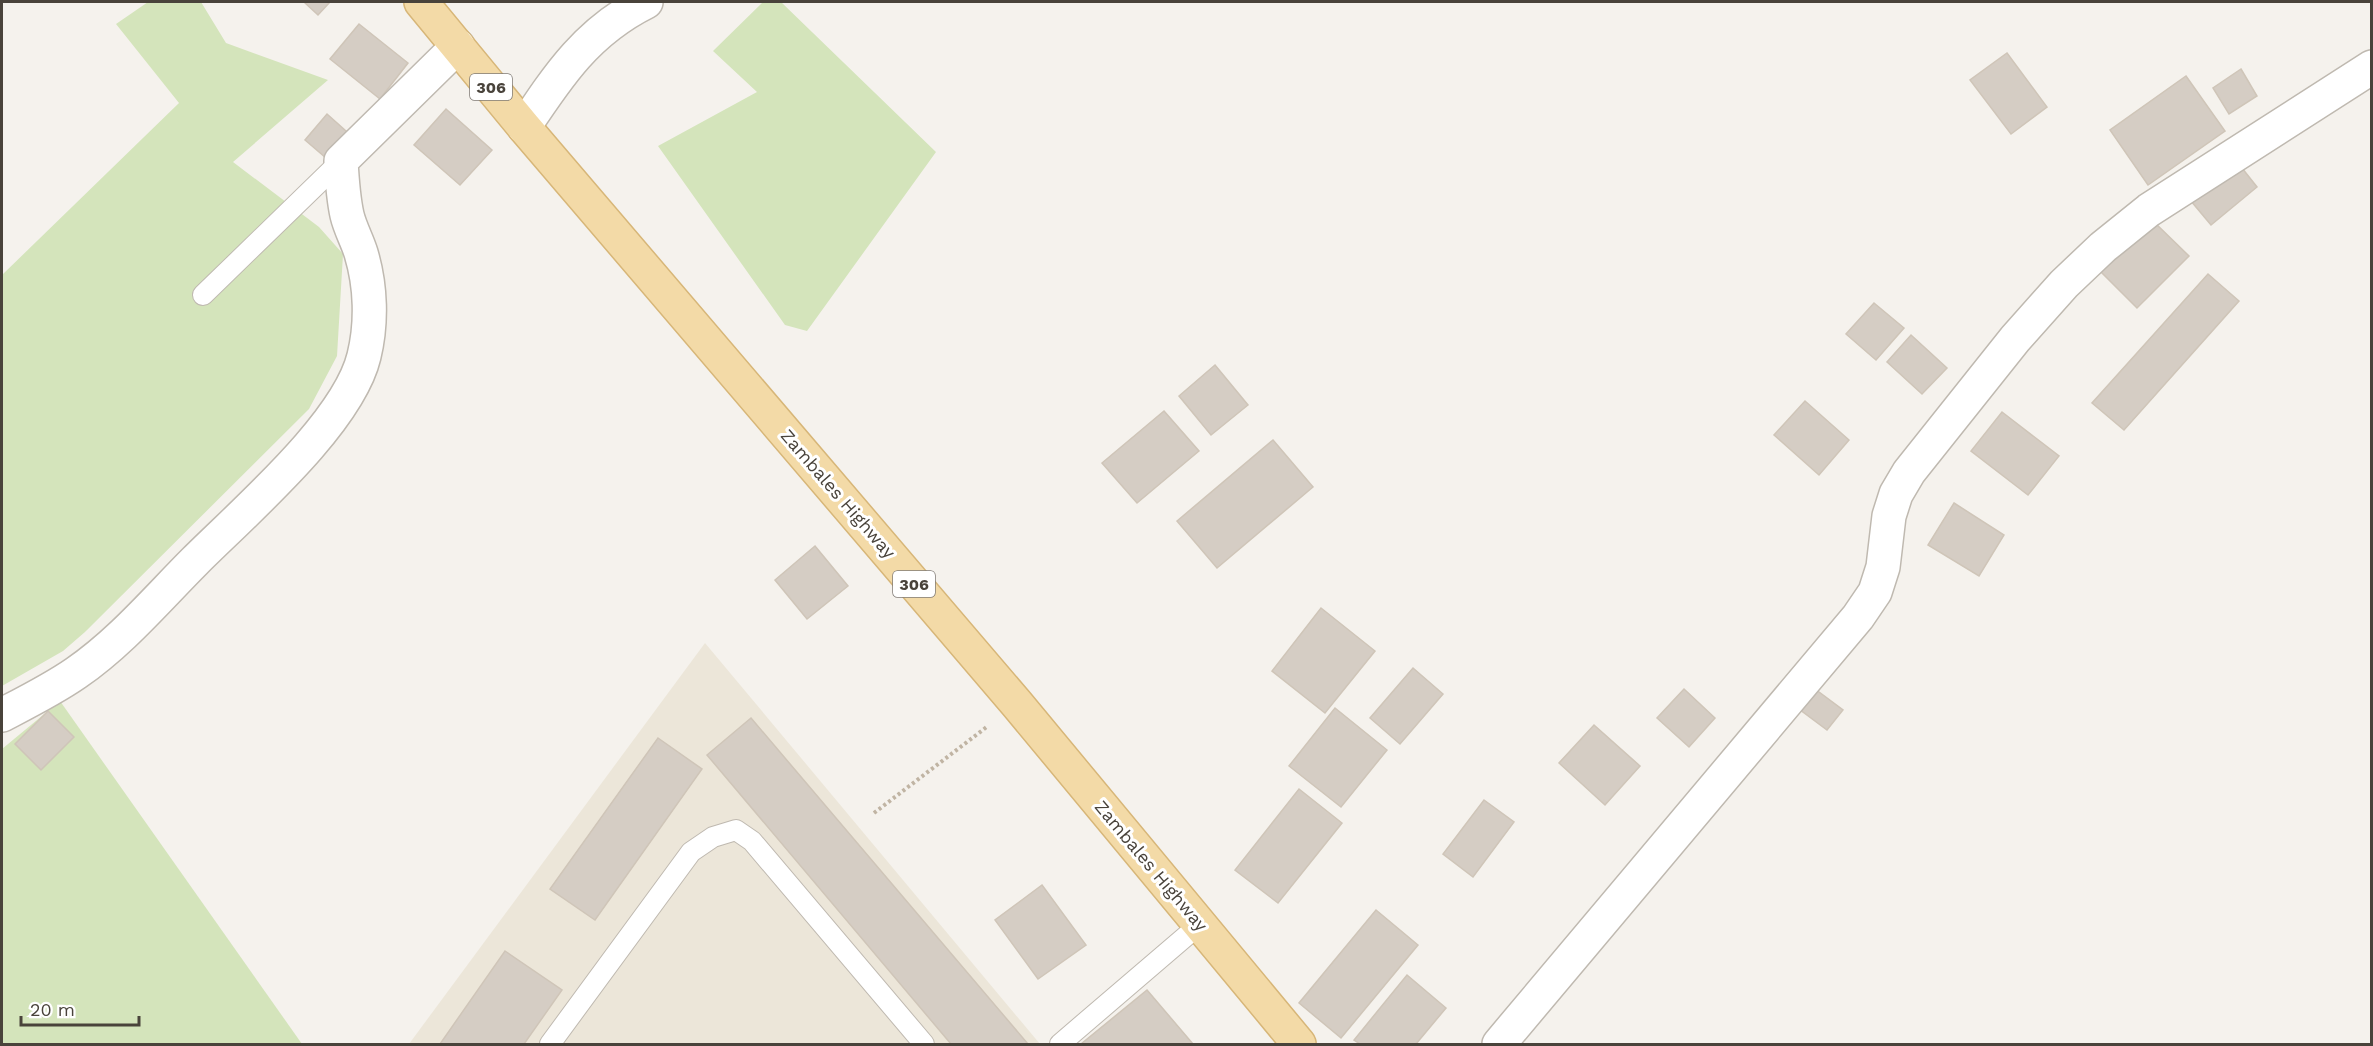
<svg xmlns="http://www.w3.org/2000/svg" width="2373" height="1046" viewBox="0 0 2373 1046" font-family="'Work Sans',sans-serif">
	<style>
		.education { fill: #ece6d9 }
		.green { fill: #d4e4bb }
		.building { fill: #d5cdc4; stroke: #cfc5b8; stroke-width: 1.5 }
		.lines { fill: none; stroke-linecap: round; stroke-linejoin: round }
		.service-casing { stroke: #bfb9b0; stroke-width: 22 }
		.minor-casing { stroke: #bfb9b0; stroke-width: 36 }
		.tertiary-casing { stroke: #bfb9b0; stroke-width: 36 }
		.primary-casing { stroke: #d7b678; stroke-width: 36 }
		.path { stroke: #c0b4a3; stroke-width: 4; stroke-dasharray: 3 3; stroke-linecap: butt }
		.service { stroke: #fff; stroke-width: 20 }
		.minor { stroke: #fff; stroke-width: 33 }
		.tertiary { stroke: #fff; stroke-width: 33 }
		.primary { stroke: #f3daa7; stroke-width: 33 }
		.labels { text-anchor: middle; stroke-width: 6; stroke-linejoin: round; paint-order: stroke }
		.shield { fill: #fff; stroke: #807b76; stroke-width: 1.5 }
		.shield-label { font-size: 16px; font-weight: bold; fill: #49433b }
		.street-label { font-size: 18px; fill: #49433b; stroke: #fff }
	</style>
	<rect width="100%" height="100%" fill="#f5f2ed"/>
	<!-- education -->
	<polygon class="education" points="705,643 1040,1044 409,1044"/>
	<!-- green -->
	<g class="green">
		<polygon points="148,2 201,2 226,43 328,80 233,162 319,227 343,254 337,356 309,409 85,632 63,651 2,686 2,275 179,103 116,24"/>
		<polygon points="763,2 781,2 936,152 807,331 785,325 658,146 757,92 713,51"/>
		<polygon points="60,701 302,1044 2,1044 2,749"/>
	</g>
	<!-- building -->
	<g class="building">
		<polygon points="304,2 330,2 318,15"/>
		<polygon points="359,24 408,63 380,99 330,59"/>
		<polygon points="2007,53 2047,107 2011,134 1970,80"/>
		<polygon points="2241,69 2257,96 2229,114 2213,88"/>
		<polygon points="2186,76 2225,131 2148,185 2110,130"/>
		<polygon points="446,109 492,150 460,185 414,145"/>
		<polygon points="327,114 355,139 333,164 305,140"/>
		<polygon points="2238,163 2257,187 2211,225 2191,201"/>
		<polygon points="2152,220 2189,256 2137,308 2101,272"/>
		<polygon points="2208,274 2239,301 2124,430 2092,403"/>
		<polygon points="1874,303 1904,328 1876,360 1846,334"/>
		<polygon points="1911,335 1947,368 1922,394 1887,362"/>
		<polygon points="1215,365 1248,405 1211,435 1179,396"/>
		<polygon points="1805,401 1849,440 1819,475 1774,435"/>
		<polygon points="1164,411 1199,451 1137,503 1102,463"/>
		<polygon points="2002,412 2059,456 2028,495 1971,451"/>
		<polygon points="1273,440 1313,487 1217,568 1177,521"/>
		<polygon points="1954,503 2004,535 1979,576 1928,545"/>
		<polygon points="815,546 848,586 807,619 775,580"/>
		<polygon points="1321,608 1375,651 1325,713 1272,671"/>
		<polygon points="1413,668 1443,694 1400,744 1370,718"/>
		<polygon points="1811,686 1843,710 1827,730 1795,706"/>
		<polygon points="1684,689 1715,718 1689,747 1657,718"/>
		<polygon points="1335,708 1387,750 1341,807 1289,766"/>
		<polygon points="48,711 74,737 41,770 15,744"/>
		<polygon points="751,718 1028,1044 951,1044 707,755"/>
		<polygon points="1594,725 1640,766 1605,805 1559,763"/>
		<polygon points="658,738 702,769 595,920 550,889"/>
		<polygon points="1299,789 1342,823 1278,903 1235,870"/>
		<polygon points="1484,800 1514,822 1473,877 1443,854"/>
		<polygon points="1042,885 1086,945 1038,979 995,920"/>
		<polygon points="1376,910 1418,945 1341,1038 1299,1003"/>
		<polygon points="505,951 562,990 524,1044 440,1044"/>
		<polygon points="1407,975 1446,1008 1416,1044 1360,1044 1354,1040"/>
		<polygon points="1147,990 1193,1044 1081,1044"/>
	</g>
	<g class="lines">
		<defs>
			<g id="service">
				<polyline points="203,295 341,161"/>
				<polyline points="550,1044 691,852 713,837 736,830 752,841 924,1044"/>
				<polyline points="1060,1044 1199,925"/>
			</g>
			<g id="minor">
				<path d="M524,127C559,74 588,31 646,2"/>
				<polyline points="1499,1044 1858,617 1875,592 1883,567 1889,516 1896,494 1909,472 2015,339 2064,284 2103,247 2149,210 2372,67"/>
			</g>
			<path id="tertiary" d="M2,715C27,702 53,689 76,673C121,642 157,599 195,561C244,512 348,423 364,356C372,323 371,286 361,253C357,240 350,228 347,215C343,197 342,179 341,161L458,46"/>
			<polyline id="primary" points="421,2 524,127 1017,704 1299,1044"/>
		</defs>
		<!-- service casing -->
		<use href="#service" class="service-casing"/>
		<!-- minor casing -->
		<use href="#minor" class="minor-casing"/>
		<!-- tertiary casing -->
		<use href="#tertiary" class="tertiary-casing"/>
		<!-- primary casing -->
		<use href="#primary" class="primary-casing"/>
		<!-- path -->
		<polyline class="path" points="874,813 988,726"/>
		<!-- service -->
		<use href="#service" class="service"/>
		<!-- minor -->
		<use href="#minor" class="minor"/>
		<!-- tertiary -->
		<use href="#tertiary" class="tertiary"/>
		<!-- primary -->
		<use href="#primary" class="primary"/>
	</g>
	<g class="labels">
		<!-- shield labels -->
		<g class="shield">
			<rect x="470" y="74" width="42" height="26" rx="4.5"/>
			<rect x="893" y="571" width="42" height="26" rx="4.5"/>
		</g>
		<g class="shield-label">
			<text x="491" y="93">306</text>
			<text x="914" y="590">306</text>
		</g>
		<!-- street labels -->
		<g class="street-label">
			<text transform="translate(838 494) rotate(49)" y="6">Zambales Highway</text>
			<text transform="translate(1151 866) rotate(50)" y="6">Zambales Highway</text>
		</g>
	</g>
	<!-- border -->
	<rect width="2373" height="1046" fill="none" stroke="#49433b" stroke-width="6"/>
	<!-- scale -->
	<path d="M21 1016v9h118v-9" fill="none" stroke="#49433b" stroke-width="3"/>
	<text x="30" y="1016" font-size="18" fill="#49433b" stroke="#ffffff" stroke-width="4.5" paint-order="stroke">20 m</text>
</svg>
